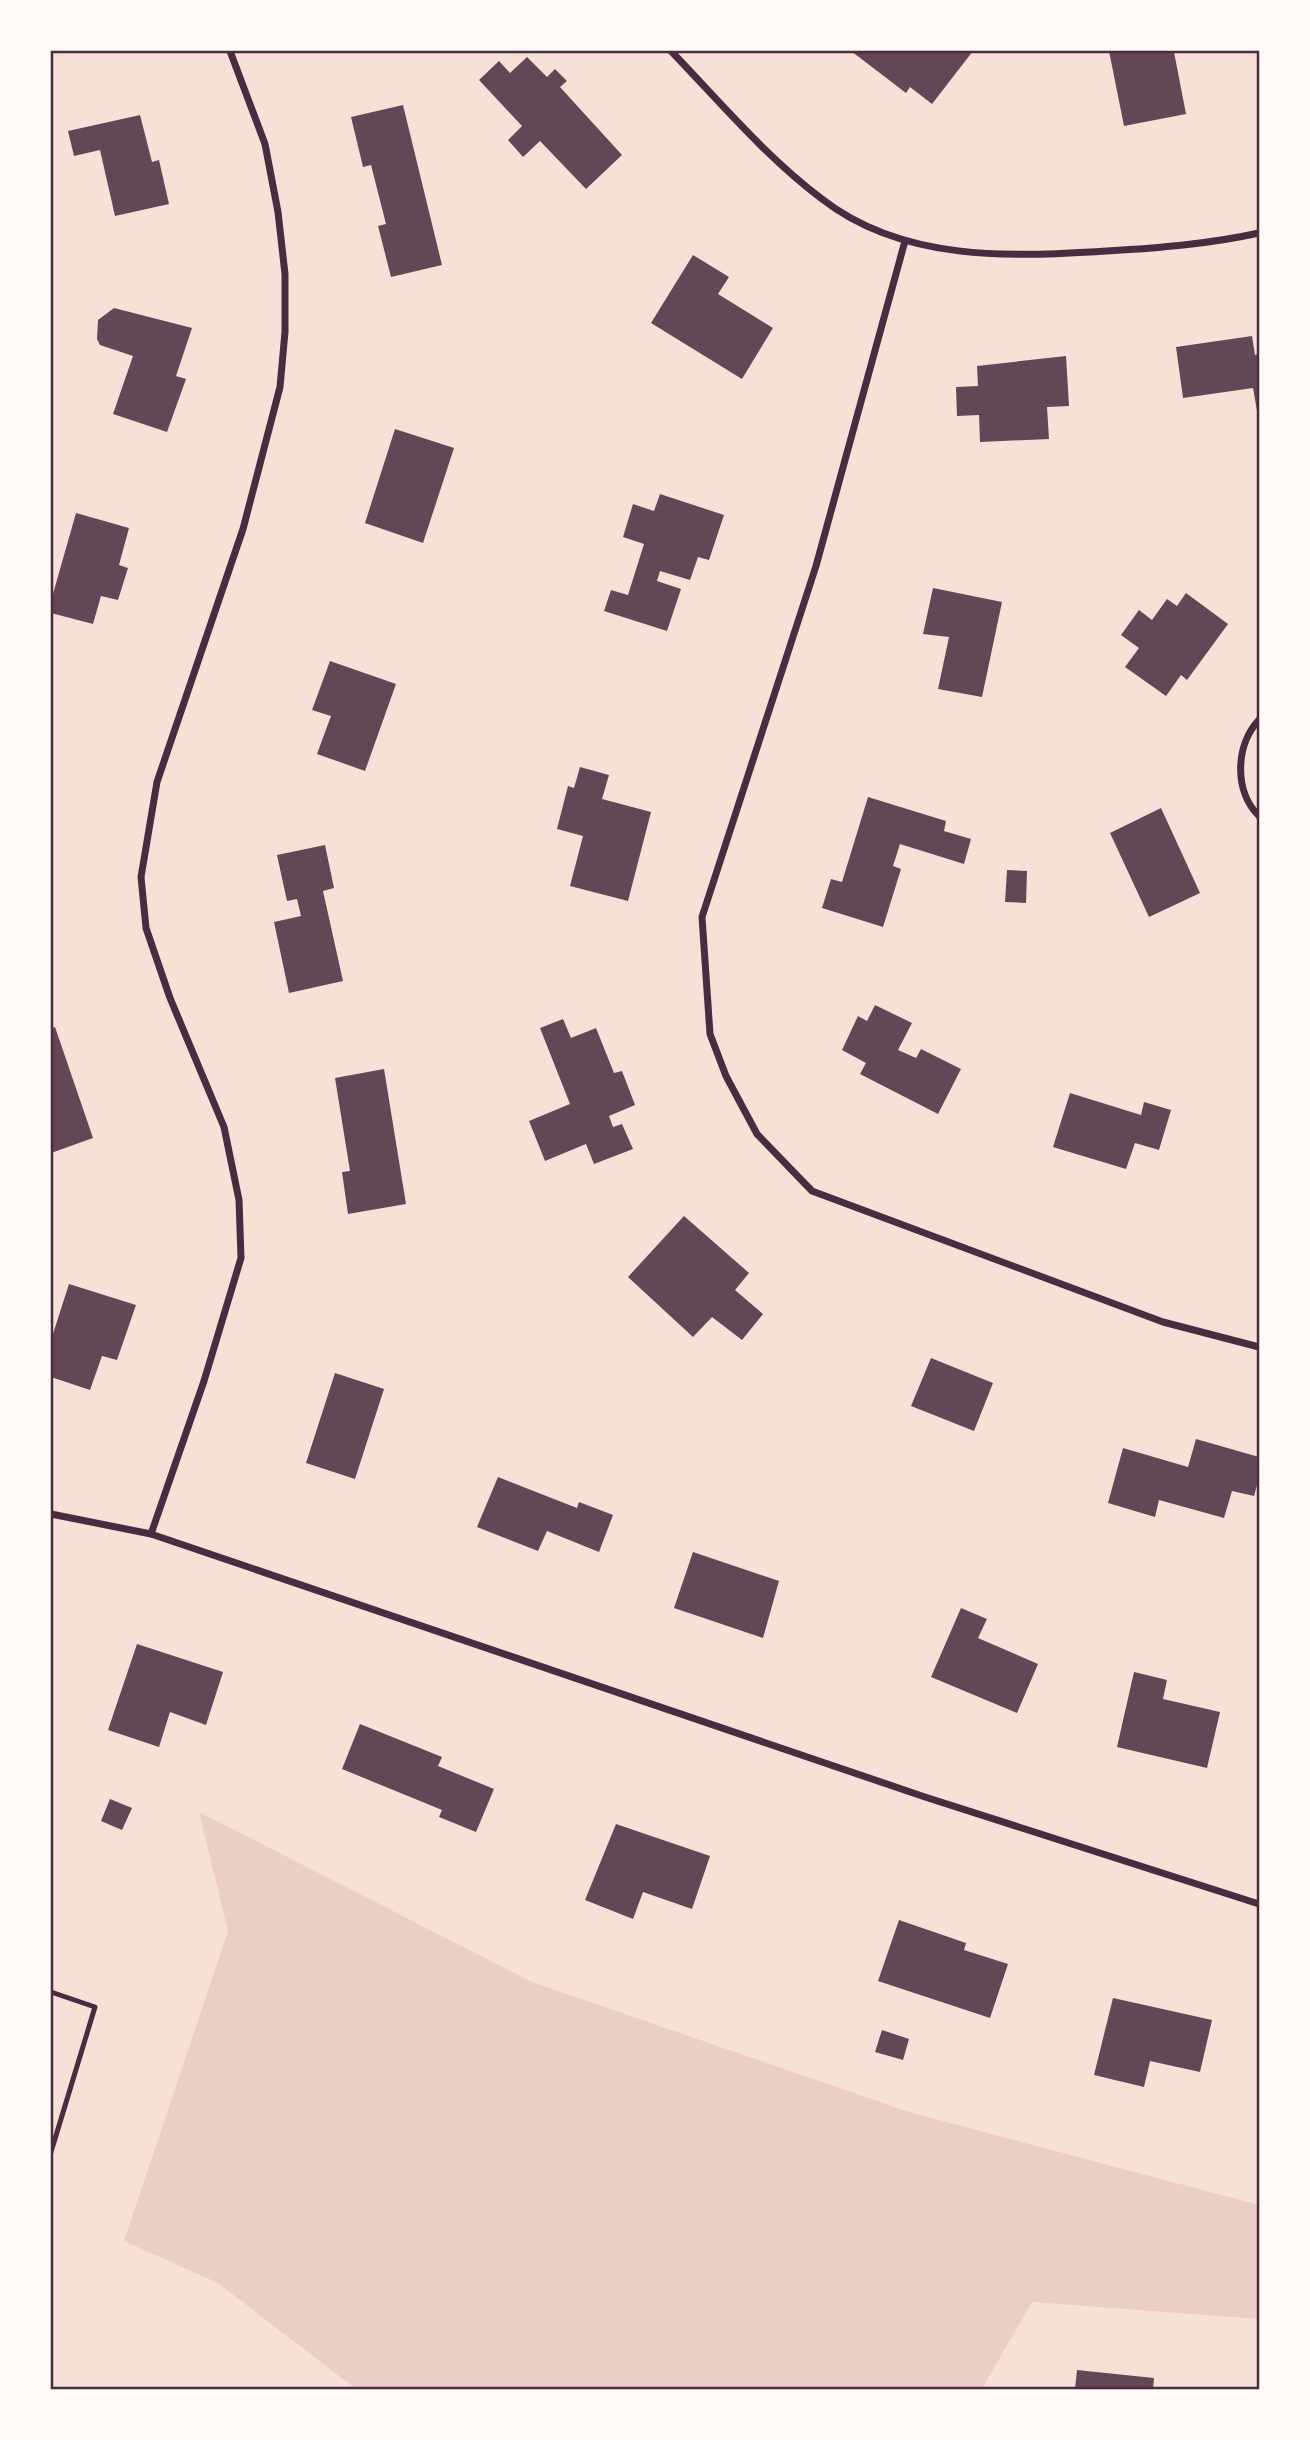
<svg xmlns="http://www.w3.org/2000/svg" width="1310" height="2440" viewBox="0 0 1310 2440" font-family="Arial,sans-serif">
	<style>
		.green { fill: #ebcfc5 }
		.building { fill: #644757 }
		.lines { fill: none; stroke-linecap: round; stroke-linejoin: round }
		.service { stroke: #4a2c40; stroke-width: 5 }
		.minor { stroke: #4a2c40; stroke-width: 7 }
		.neatline { fill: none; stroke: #4a2c40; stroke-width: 2.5 }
	</style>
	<rect width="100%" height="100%" fill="#f7e1d7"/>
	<!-- green -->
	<polygon class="green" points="199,1812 532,1982 909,2112 1259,2205 1259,2319 1032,2302 982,2389 356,2389 218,2283 124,2241 228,1931"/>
	<!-- building -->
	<g class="building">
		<polygon points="851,51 973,51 932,104 910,87 906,93"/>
		<polygon points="1109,51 1174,52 1186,114 1124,126"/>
		<polygon points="527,57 547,77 555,69 567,81 560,87 622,155 586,189 540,141 523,157 508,140 522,126 479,80 499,61 510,73"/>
		<polygon points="403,105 442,265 391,277 378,226 386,224 371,165 363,167 351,117"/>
		<polygon points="140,115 152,162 159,160 169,204 115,216 100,150 74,156 68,131"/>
		<polygon points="693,255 729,277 718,294 773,328 742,379 651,323"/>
		<polygon points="114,308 192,328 176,376 186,379 167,432 113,414 133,356 100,345 97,339 98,320"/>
		<polygon points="1252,336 1255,355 1259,354 1259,422 1253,388 1183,398 1176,347"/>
		<polygon points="1066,356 1069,406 1047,407 1049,439 980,442 979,415 957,416 956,387 978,386 977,366"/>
		<polygon points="395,429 454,448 423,543 365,523"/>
		<polygon points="660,494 724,515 709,560 698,557 690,580 660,571 657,581 681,589 667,631 604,611 611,590 628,595 644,544 623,537 633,504 654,511"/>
		<polygon points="76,513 129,528 119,565 128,568 118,600 101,596 93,624 51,613 51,601"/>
		<polygon points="933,588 1002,602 982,697 938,689 949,637 923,634"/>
		<polygon points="1186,593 1228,624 1187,680 1181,675 1166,696 1125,667 1139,648 1121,635 1139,610 1152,620 1167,599 1177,606"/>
		<polygon points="330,661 396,684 365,771 317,754 331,716 312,710"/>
		<polygon points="580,767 609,775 602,799 651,812 628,901 570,886 583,836 557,829 568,786 574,788"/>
		<polygon points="868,797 946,821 944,831 971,839 964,864 900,844 893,866 901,869 883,927 822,908 831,879 842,882"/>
		<polygon points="1161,808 1200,893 1149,917 1110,833"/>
		<polygon points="325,845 334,888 323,891 343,981 289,993 274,922 301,916 297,899 287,901 277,855"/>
		<polygon points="1007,870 1027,871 1026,903 1005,902"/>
		<polygon points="875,1005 912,1023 898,1050 916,1058 921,1049 961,1069 938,1114 860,1074 866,1063 842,1050 858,1016 867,1021"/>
		<polygon points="563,1019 571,1038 596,1028 614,1073 622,1071 635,1105 609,1116 613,1127 622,1124 633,1149 594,1164 586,1144 545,1161 529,1121 570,1104 540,1028"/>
		<polygon points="55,1027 93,1138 51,1153 51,1028"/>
		<polygon points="384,1069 406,1204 348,1214 342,1172 350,1171 335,1078"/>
		<polygon points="1070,1093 1141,1115 1144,1102 1171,1110 1159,1150 1135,1143 1126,1169 1053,1147"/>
		<polygon points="684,1216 749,1273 735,1290 763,1314 742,1340 712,1317 693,1337 628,1277"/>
		<polygon points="69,1284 136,1305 117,1360 102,1356 90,1390 51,1377 51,1340"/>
		<polygon points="931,1358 993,1383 974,1431 911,1406"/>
		<polygon points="335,1373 384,1389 355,1479 306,1463"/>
		<polygon points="1196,1439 1259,1457 1259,1478 1254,1496 1232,1491 1224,1518 1159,1500 1155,1517 1108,1503 1123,1448 1188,1467"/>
		<polygon points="498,1477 577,1508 579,1502 613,1515 599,1552 547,1531 538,1551 477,1527"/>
		<polygon points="693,1552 779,1581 763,1638 674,1608"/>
		<polygon points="961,1608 987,1619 978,1638 1038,1664 1017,1713 931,1677"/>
		<polygon points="137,1644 223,1672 206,1725 170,1712 159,1747 108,1730"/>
		<polygon points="1134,1672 1167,1680 1163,1699 1220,1712 1207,1768 1117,1747"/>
		<polygon points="360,1724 442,1757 438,1766 494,1789 476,1832 439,1817 442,1810 342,1769"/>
		<polygon points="110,1799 132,1808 122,1830 101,1821"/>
		<polygon points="616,1824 710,1856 692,1909 643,1892 633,1919 585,1900"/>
		<polygon points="899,1920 966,1943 964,1950 1008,1964 990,2018 878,1981"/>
		<polygon points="1113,1998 1212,2020 1200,2072 1150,2061 1144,2087 1094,2075"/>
		<polygon points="882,2030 909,2039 903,2060 875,2052"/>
		<polygon points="1077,2370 1154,2378 1153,2389 1075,2389"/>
	</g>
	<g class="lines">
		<!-- service -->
		<polyline class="service" points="51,1992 95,2007 51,2152"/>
		<!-- minor -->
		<g class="minor">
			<path d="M671,51C719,101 766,157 822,199C903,262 1010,257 1107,251C1158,248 1209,244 1259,233"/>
			<polyline points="905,241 816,566 702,917 710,1034 726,1076 757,1134 812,1191 1163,1322 1259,1347"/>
			<path d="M1259,720C1235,745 1234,792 1259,816"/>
			<polyline points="51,1514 151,1534 925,1797 1259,1904"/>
			<polyline points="151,1534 204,1381 241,1258 239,1200 224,1127 170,998 146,928 141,877 157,782 243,529 280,387 285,332 285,274 278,212 265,144 230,51"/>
		</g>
	</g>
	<!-- border -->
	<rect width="1310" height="2440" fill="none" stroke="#fffaf5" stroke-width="105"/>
	<rect x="52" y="52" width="1206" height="2336" class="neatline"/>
</svg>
